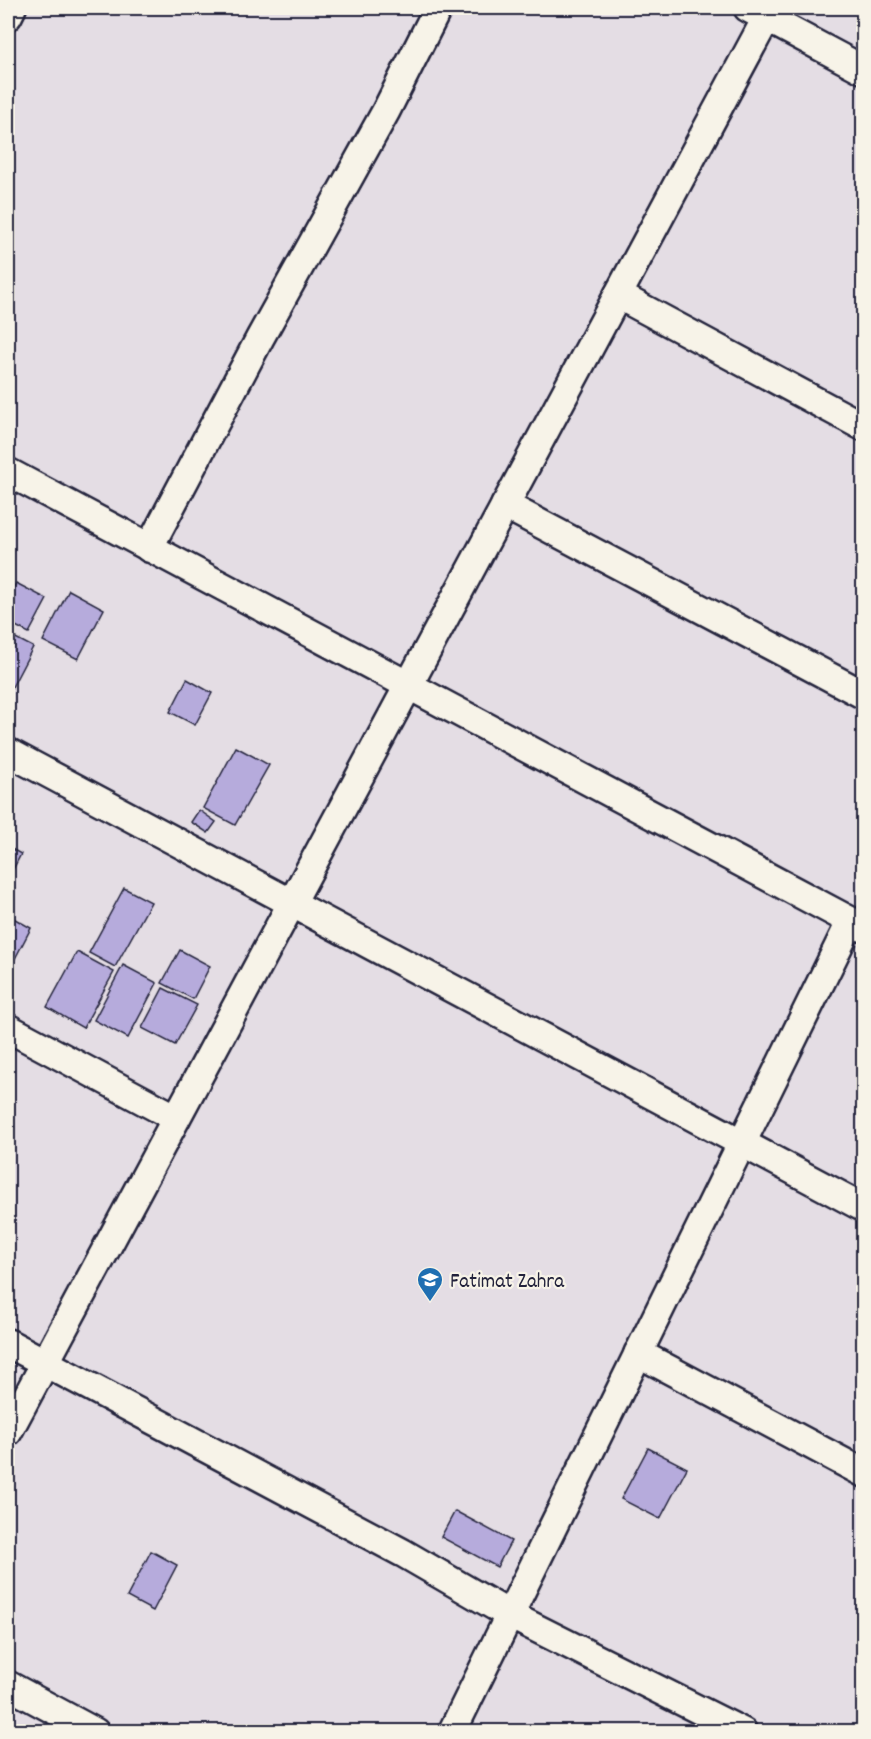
<svg xmlns="http://www.w3.org/2000/svg" width="871" height="1739" viewBox="0 0 871 1739" font-family="Dekko,sans-serif">
	<style>
		.building { fill: #b6abdc; stroke: #22223b; stroke-width: 1.5 }
		.lines { fill: none; stroke-linecap: round; stroke-linejoin: round }
		.minor-casing { stroke: #22223b; stroke-width: 32 }
		.minor { stroke: #f7f3e8; stroke-width: 27 }
		.labels { text-anchor: middle; stroke-width: 4.5; stroke-linejoin: round; paint-order: stroke }
		.poi-label { font-size: 21px; fill: #22223b; stroke: #f7f3e8; text-anchor: start }
	</style>
	<rect width="100%" height="100%" fill="#e4dde4"/>
	<filter id="ink" filterUnits="userSpaceOnUse"><feTurbulence type="fractalNoise" baseFrequency=".0167" numOctaves="2"/><feDisplacementMap in="SourceGraphic" scale="12" xChannelSelector="R" yChannelSelector="G"/><feConvolveMatrix kernelMatrix="1 2 1 2 8 2 1 2 1" color-interpolation-filters="sRGB"/></filter>
	<g filter="url(#ink)">
		<!-- building -->
		<g class="building">
			<polygon points="16,583 47,599 29,633 8,622 8,599"/>
			<polygon points="69,590 104,609 78,659 43,641"/>
			<polygon points="8,634 33,647 11,689 8,687"/>
			<polygon points="187,679 212,693 195,725 170,712"/>
			<polygon points="236,747 269,765 235,825 203,808"/>
			<polygon points="199,810 216,822 208,833 191,822"/>
			<polygon points="8,847 21,854 8,879"/>
			<polygon points="124,888 151,902 115,967 89,953"/>
			<polygon points="8,915 31,928 8,972"/>
			<polygon points="180,950 210,966 193,999 162,983"/>
			<polygon points="77,952 114,972 83,1028 47,1007"/>
			<polygon points="123,965 157,983 128,1038 94,1020"/>
			<polygon points="163,988 197,1005 175,1045 142,1028"/>
			<polygon points="648,1448 687,1468 660,1519 621,1499"/>
			<polygon points="455,1511 511,1541 497,1567 441,1537"/>
			<polygon points="151,1551 177,1565 153,1611 127,1597"/>
		</g>
		<g class="lines">
			<defs>
				<g id="minor">
					<polyline points="748,8 864,70"/>
					<polyline points="8,16 12,8"/>
					<polyline points="618,295 864,427"/>
					<polyline points="8,472 864,928"/>
					<polyline points="505,505 864,695"/>
					<polyline points="149,548 260,338 386,111 438,8"/>
					<polyline points="8,752 864,1208"/>
					<polyline points="8,1028 176,1118"/>
					<polyline points="8,1343 403,1553 510,1615 743,1732"/>
					<polyline points="638,1353 864,1473"/>
					<polyline points="8,1432 767,17"/>
					<polyline points="8,1685 95,1732"/>
					<polyline points="452,1732 851,921"/>
				</g>
			</defs>
			<!-- minor casing -->
			<use href="#minor" class="minor-casing"/>
			<!-- minor -->
			<use href="#minor" class="minor"/>
		</g>
	</g>
	<!-- icons -->
	<defs>
		<symbol id="school-pin" viewBox="-11 -11 22 30"><path d="M0 17L-7.5 6A9.5 9.5 0 1 1 7.5 6Z" fill="#1f6fb2" stroke="#f7f3e8"/><path d="M0-5L7-2L0 1L-7-2ZM-4 1L0 2.5L4 1V4Q0 6-4 4Z" fill="#fff"/></symbol>
	</defs>
	<g fill-rule="evenodd">
		<use href="#school-pin" x="415" y="1265" width="30" height="40"/>
	</g>
	<g class="labels">
		<!-- poi labels -->
		<g class="poi-label">
			<text x="450" y="1287">Fatimat Zahra</text>
		</g>
	</g>
	<!-- margin -->
	<rect width="871" height="1739" fill="none" stroke="#f7f3e8" stroke-width="30"/>
	<rect x="15" y="15" width="841" height="1709" fill="none" stroke="#22223b" stroke-width="2" filter="url(#ink)"/>
</svg>
